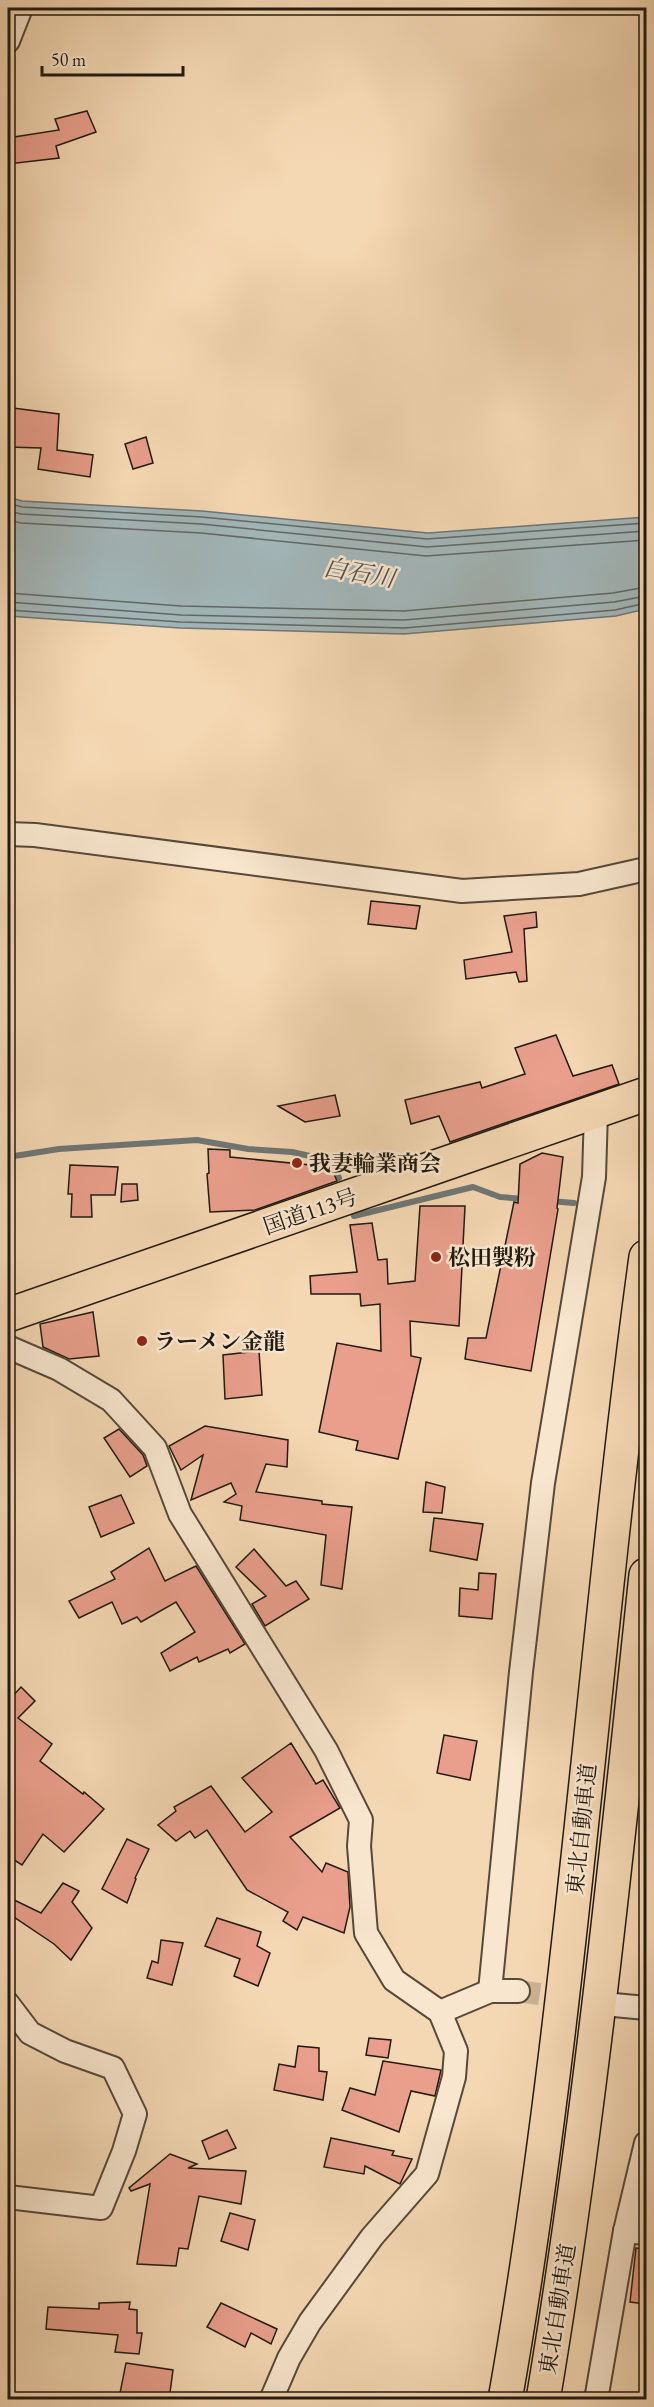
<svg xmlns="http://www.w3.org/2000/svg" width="654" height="2407" viewBox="0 0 654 2407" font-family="'EB Garamond','Noto Serif JP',serif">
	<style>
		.water { fill: #a2b6b9; stroke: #6e7775; stroke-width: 1.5 }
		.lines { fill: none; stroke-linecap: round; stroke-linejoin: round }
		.shore { stroke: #626864; stroke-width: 1.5 }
		.stream { stroke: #6e7775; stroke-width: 6 }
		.building { fill: #e99f8c; stroke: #211910; stroke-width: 1.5 }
		.minor-tunnel { stroke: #cab292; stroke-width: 22; stroke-dasharray: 22 11; stroke-linecap: butt }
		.minor-casing { stroke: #564939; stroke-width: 26 }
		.highway-casing { stroke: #211910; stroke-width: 36 }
		.minor { stroke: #f8e6ce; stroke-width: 22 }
		.highway { stroke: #f4d8b3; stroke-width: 33 }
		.poi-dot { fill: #8f2418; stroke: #f8e6ce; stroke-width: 2 }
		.labels { text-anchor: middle; stroke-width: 5; stroke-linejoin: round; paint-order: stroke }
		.poi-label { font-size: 22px; font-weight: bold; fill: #211910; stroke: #f8e6ce; text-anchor: start }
		.street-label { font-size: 22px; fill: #211910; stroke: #f8e6ce }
		.water-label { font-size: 24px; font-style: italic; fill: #4e504b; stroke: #f8e6ce }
	</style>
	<rect width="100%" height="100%" fill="#f4d8b3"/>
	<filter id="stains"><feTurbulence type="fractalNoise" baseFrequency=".00333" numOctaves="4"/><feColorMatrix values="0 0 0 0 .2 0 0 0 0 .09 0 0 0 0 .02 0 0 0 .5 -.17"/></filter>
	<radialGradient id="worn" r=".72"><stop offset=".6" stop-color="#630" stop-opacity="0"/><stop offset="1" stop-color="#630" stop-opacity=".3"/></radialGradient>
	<!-- water -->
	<polygon class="water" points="8,497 22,501 202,511 428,533 646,517 646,609 616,616 404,634 180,628 8,616"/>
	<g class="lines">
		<!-- shore -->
		<g class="shore">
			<polyline points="8,503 22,507 202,517 427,539 646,523"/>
			<polyline points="8,511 21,514 201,524 427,547 646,531"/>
			<polyline points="8,520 21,523 201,533 426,556 646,540"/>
			<polyline points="8,593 181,606 404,611 613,593 646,587"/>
			<polyline points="8,602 181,615 404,620 614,602 646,596"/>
			<polyline points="8,610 180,622 404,628 615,610 646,603"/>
		</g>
		<!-- stream -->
		<g class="stream">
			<polyline points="8,1157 59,1149 197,1140 248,1149 292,1152 332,1161 339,1178"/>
			<polyline points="550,1201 574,1203"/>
			<polyline points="353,1212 354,1216 473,1187 500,1197 525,1199"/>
		</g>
	</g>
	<!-- building -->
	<g class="building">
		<polygon points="87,111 96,132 56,146 59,158 8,164 8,138 59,130 55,119"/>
		<polygon points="13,408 59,414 57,450 93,455 90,477 38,469 41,448 8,447"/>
		<polygon points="146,437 153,463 133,469 125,444"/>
		<polygon points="371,901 420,906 416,929 368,924"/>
		<polygon points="536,912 537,927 524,929 527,981 519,982 516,972 466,979 464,960 512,952 504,916"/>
		<polygon points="556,1035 573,1076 612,1065 619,1084 450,1142 439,1116 411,1124 405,1100 480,1082 482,1088 525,1074 515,1048"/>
		<polygon points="335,1095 340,1116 305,1122 278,1106"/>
		<polygon points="208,1149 230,1150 230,1157 331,1167 337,1181 255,1210 210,1212 207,1174 209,1173"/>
		<polygon points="542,1153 563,1157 557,1208 558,1209 531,1371 465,1359 468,1338 486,1338 514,1202 518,1203 520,1164"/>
		<polygon points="70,1165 118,1167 115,1195 91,1195 92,1217 71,1217 72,1194 68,1194"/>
		<polygon points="122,1184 137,1184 138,1200 121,1202"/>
		<polygon points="420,1206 465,1206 459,1326 410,1321 411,1356 421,1358 398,1459 356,1450 358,1441 319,1432 337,1343 381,1351 380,1304 361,1306 360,1294 311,1294 310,1276 357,1272 350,1225 372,1223 378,1260 387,1259 388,1284 415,1281"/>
		<polygon points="93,1312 99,1356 69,1359 43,1347 40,1324"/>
		<polygon points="259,1351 262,1395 225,1399 223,1355"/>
		<polygon points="205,1426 288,1440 287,1467 266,1464 256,1492 322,1501 322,1504 352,1507 342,1589 321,1585 326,1535 240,1520 242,1506 224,1502 236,1494 231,1483 191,1500 203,1455 181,1470 169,1446"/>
		<polygon points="119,1429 143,1455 147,1466 130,1477 104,1438"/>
		<polygon points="426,1482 445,1487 442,1513 423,1512"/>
		<polygon points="121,1495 134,1523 101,1537 89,1507"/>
		<polygon points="434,1518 483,1524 477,1560 430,1551"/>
		<polygon points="149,1548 165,1581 196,1566 245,1644 230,1653 228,1649 199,1662 197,1657 170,1671 161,1653 195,1632 176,1602 141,1622 137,1617 122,1624 112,1602 79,1618 69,1601 115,1579 111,1572"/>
		<polygon points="254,1549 286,1586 296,1581 309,1599 265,1626 252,1604 266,1596 236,1567"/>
		<polygon points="479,1573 496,1574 492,1619 459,1616 460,1588 478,1590"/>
		<polygon points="21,1687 35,1701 18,1718 52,1744 40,1761 83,1794 84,1792 104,1809 64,1852 43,1834 22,1865 8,1856 8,1701"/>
		<polygon points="444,1735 477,1741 470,1780 437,1773"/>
		<polygon points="291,1743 316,1784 323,1780 340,1808 290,1837 322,1872 326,1863 348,1872 350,1907 344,1933 303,1917 297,1930 283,1921 288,1912 247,1890 207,1830 195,1838 190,1831 176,1841 158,1825 176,1811 174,1807 211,1786 245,1832 272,1812 242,1778"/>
		<polygon points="127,1839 149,1849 135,1878 136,1879 127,1903 102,1889"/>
		<polygon points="63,1883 79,1891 72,1902 92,1928 71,1960 54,1944 8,1913 8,1897 41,1913"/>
		<polygon points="217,1918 261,1932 257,1946 270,1953 258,1986 234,1976 240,1959 205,1946"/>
		<polygon points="161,1940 183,1943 172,1985 147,1978 152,1961 158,1963"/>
		<polygon points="369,2038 391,2040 388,2058 366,2055"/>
		<polygon points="298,2046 319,2048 319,2071 327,2072 323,2100 274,2090 279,2064 295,2067"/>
		<polygon points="383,2061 441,2070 435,2096 411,2091 399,2132 342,2110 350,2088 375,2095"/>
		<polygon points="227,2130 236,2148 209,2159 202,2141"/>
		<polygon points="331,2138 394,2151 392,2155 412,2159 400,2184 365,2166 364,2174 324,2167"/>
		<polygon points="170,2154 197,2164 188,2168 246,2171 241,2204 199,2196 188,2249 179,2248 176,2266 137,2264 150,2184 131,2191 129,2188"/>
		<polygon points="230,2213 255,2220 248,2250 221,2241"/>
		<polygon points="636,2248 646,2249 646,2304 630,2302"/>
		<polygon points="130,2302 129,2309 137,2310 137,2333 142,2333 139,2354 115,2352 118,2335 46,2329 48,2307 99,2309 99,2303"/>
		<polygon points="221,2303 277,2329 271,2344 251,2333 245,2347 207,2327"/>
		<polygon points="126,2363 173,2370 169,2400 119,2398"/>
	</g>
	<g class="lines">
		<!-- minor-tunnel -->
		<polyline class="minor-tunnel" points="518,1991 612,2005"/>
		<defs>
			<g id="minor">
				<polyline points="8,41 21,8"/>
				<polyline points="8,834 35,835 462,891 579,884 646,869"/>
				<polyline points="8,1347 59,1369 111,1400 155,1448 180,1514 326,1750 361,1820 359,1846 366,1933 394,1980 440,2012 456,2051 454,2077 427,2174 372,2237 310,2322 289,2358 271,2400"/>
				<polyline points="490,1991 521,1672 543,1483 594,1177 596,1112"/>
				<polyline points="8,2004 30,2033 65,2051 113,2068 135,2114 124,2151 101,2208 8,2197"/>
				<polyline points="614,2005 646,2008"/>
				<polyline points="440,2012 490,1991 518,1991"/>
				<polyline points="625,2231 646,2233"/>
				<polyline points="596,2400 625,2231 646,2143"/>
			</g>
			<g id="highway">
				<polyline points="8,1315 646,1094"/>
				<path d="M505,2400C572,2021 594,1637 646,1257"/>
				<path d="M543,2400C589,2126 617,1850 646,1575"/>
			</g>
		</defs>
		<!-- minor casing -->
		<use href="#minor" class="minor-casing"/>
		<!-- highway casing -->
		<use href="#highway" class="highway-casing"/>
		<!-- minor -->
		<use href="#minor" class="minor"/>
		<!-- highway -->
		<use href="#highway" class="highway"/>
	</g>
	<!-- markers -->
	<g class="poi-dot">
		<circle cx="297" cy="1163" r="6"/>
		<circle cx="436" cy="1257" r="6"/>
		<circle cx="142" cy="1341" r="6"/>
	</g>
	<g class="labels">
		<!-- poi labels -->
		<g class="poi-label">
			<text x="309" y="1171">我妻輪業商会</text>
			<text x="448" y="1265">松田製粉</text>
			<text x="154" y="1349">ラーメン金龍</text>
		</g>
		<!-- street labels -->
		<g class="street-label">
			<text transform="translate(310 1211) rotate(-19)" y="8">国道113号</text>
			<text transform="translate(581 1829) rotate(-84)" y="8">東北自動車道</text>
			<text transform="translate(557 2309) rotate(-81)" y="8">東北自動車道</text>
		</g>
		<!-- water labels -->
		<g class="water-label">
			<text transform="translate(359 573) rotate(10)" y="8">白石川</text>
		</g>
	</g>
	<!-- margin -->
	<rect width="654" height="2407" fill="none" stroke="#f4d8b3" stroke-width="30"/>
	<rect x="9" y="9" width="636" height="2389" fill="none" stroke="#211910" stroke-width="3"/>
	<rect x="15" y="15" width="624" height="2377" fill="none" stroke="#211910" stroke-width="1.5"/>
	<!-- scale -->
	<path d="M42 66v9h141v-9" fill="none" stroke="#211910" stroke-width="3"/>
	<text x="51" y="66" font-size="18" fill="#211910" stroke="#f8e6ce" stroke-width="4.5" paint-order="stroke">50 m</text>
	<rect width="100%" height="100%" filter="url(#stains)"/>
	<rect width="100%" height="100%" fill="url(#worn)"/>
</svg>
